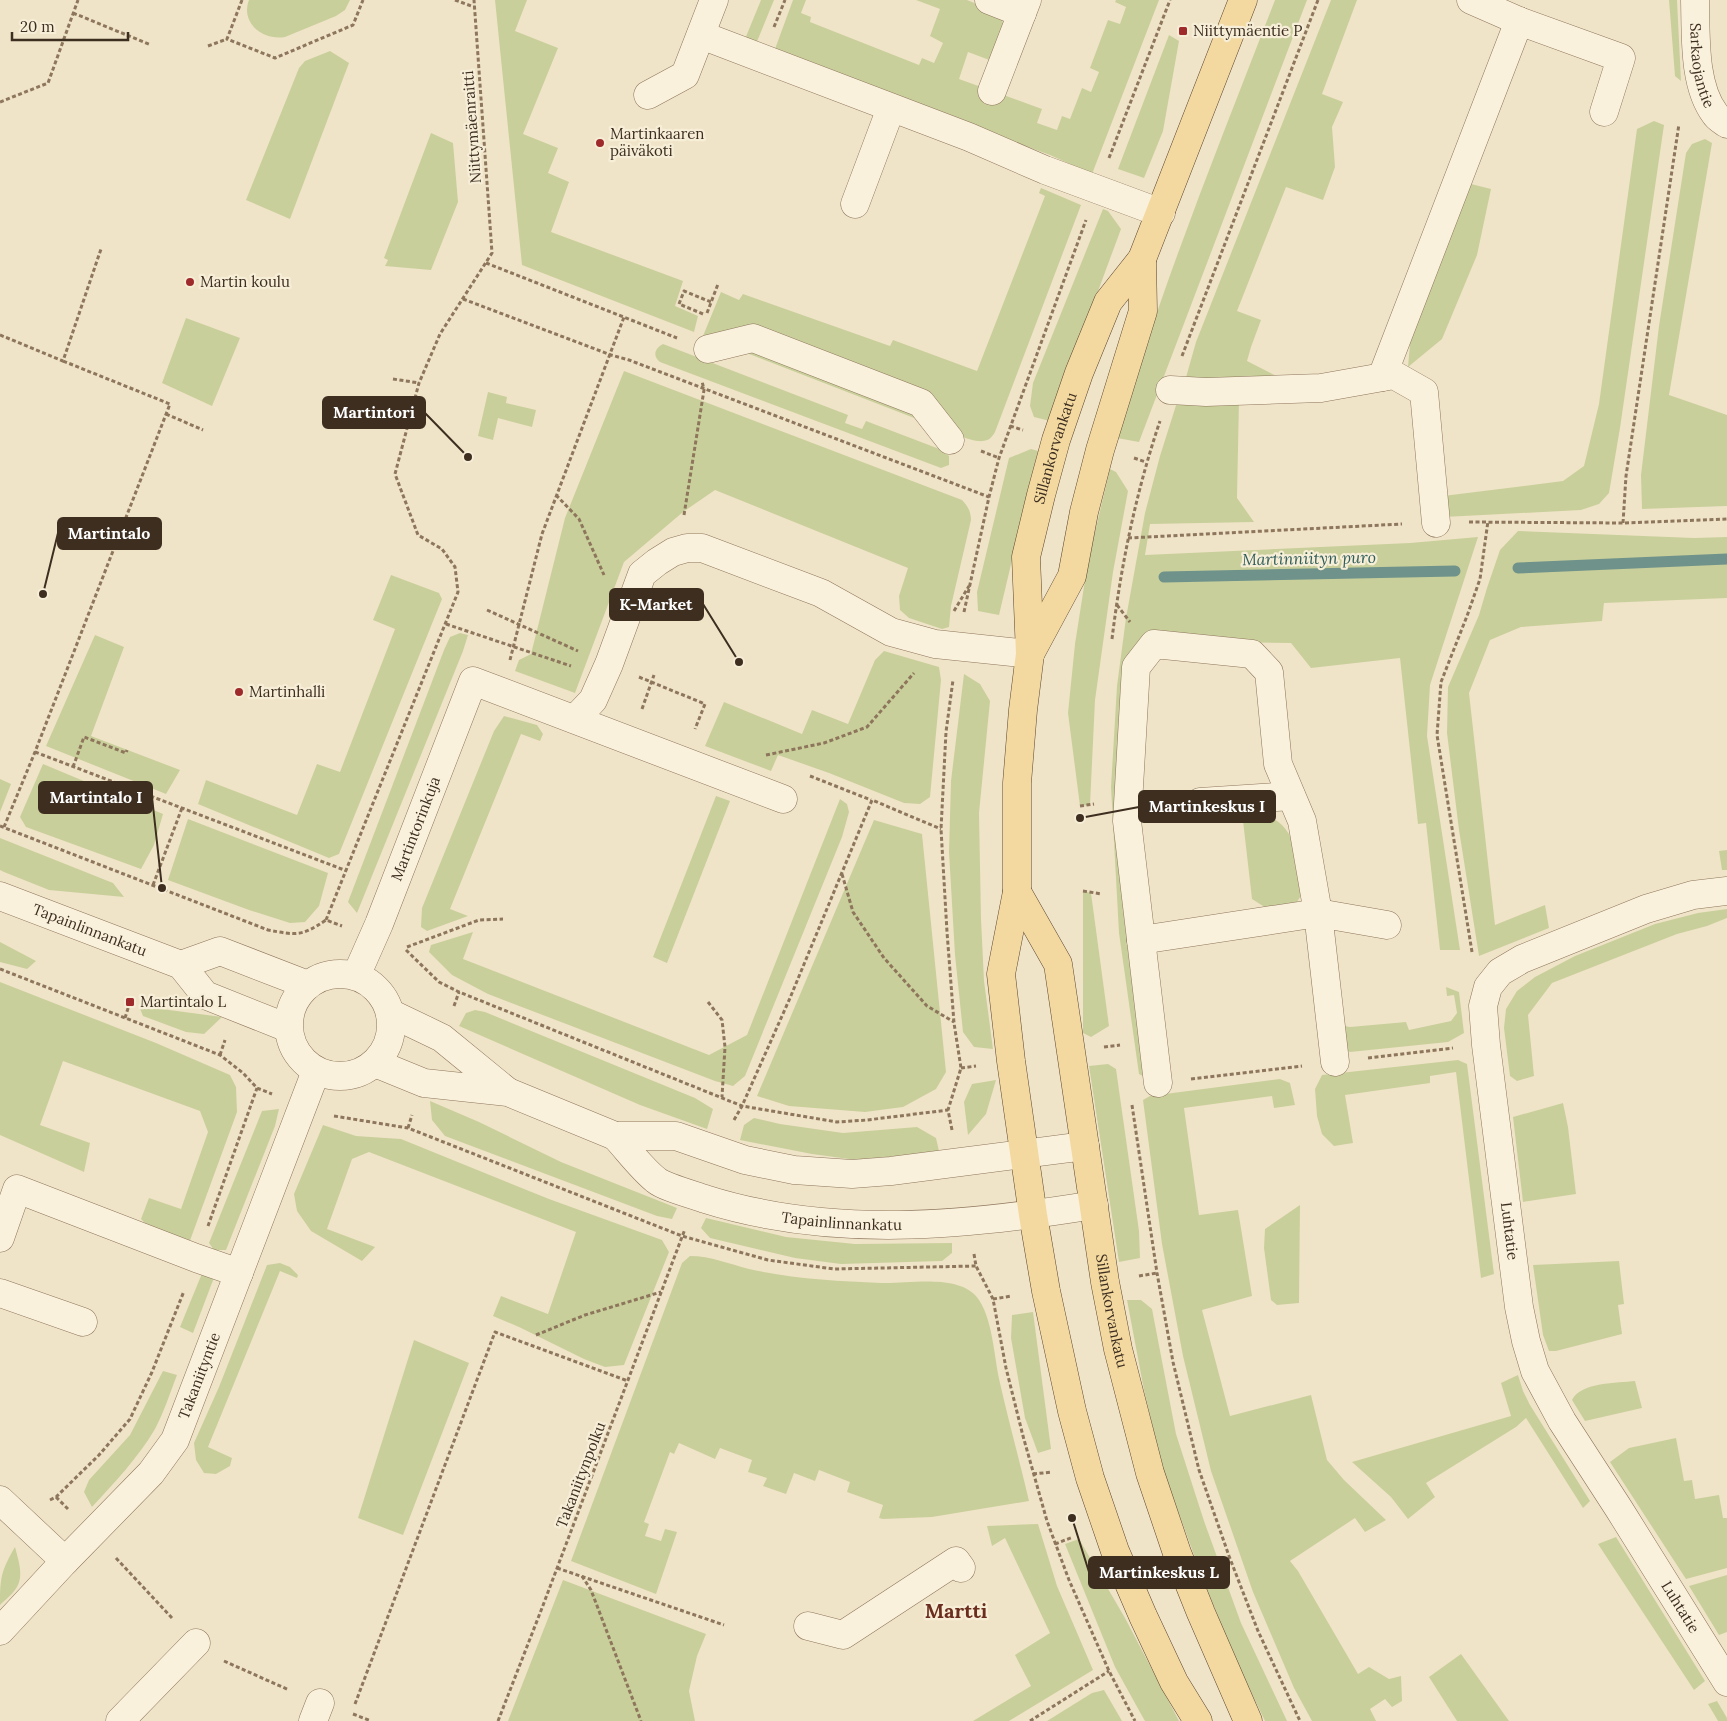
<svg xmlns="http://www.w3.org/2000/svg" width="1727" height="1721" viewBox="0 0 1727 1721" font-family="Lora,serif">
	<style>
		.green { fill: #c9cf9b }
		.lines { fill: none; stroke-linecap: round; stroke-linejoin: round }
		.stream { stroke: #6f938a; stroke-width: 11 }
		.minor-casing { stroke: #8d765c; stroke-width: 29 }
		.major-casing { stroke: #5b4430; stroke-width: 29 }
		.path { stroke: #8d765c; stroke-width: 3; stroke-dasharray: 4 2.5; stroke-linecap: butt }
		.minor { stroke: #faf1dc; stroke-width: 28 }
		.major { stroke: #f3d9a0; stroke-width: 28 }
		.poi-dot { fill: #9e2a2b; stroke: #f7eed8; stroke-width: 2 }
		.labels { text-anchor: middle; stroke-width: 4.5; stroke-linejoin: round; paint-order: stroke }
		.poi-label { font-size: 15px; fill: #3d2e20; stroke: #f7eed8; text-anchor: start }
		.street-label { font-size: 15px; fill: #3d2e20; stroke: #f7eed8 }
		.water-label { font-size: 16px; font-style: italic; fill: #2f5d5a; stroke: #f7eed8 }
		.district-label { font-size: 20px; font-weight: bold; fill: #6b2e1e; stroke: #f7eed8 }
		.leader { fill: none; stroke: #3d2e20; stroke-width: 2 }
		.callout-dot { fill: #3d2e20; stroke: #f7eed8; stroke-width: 2 }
		.callout { fill: #3d2e20; stroke: #3d2e20; stroke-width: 2 }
		.callout-label { font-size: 16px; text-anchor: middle; font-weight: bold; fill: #fff }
	</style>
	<rect width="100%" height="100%" fill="#f0e4c8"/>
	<!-- green -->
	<g class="green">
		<path d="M249,0H350L345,10L336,16L285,37C263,41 240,23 249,0Z"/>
		<polygon points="495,0 527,0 515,31 558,48 523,134 558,148 548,173 569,182 551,232 683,281 675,306 698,316 694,332 522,265"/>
		<polygon points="761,0 774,0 756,44 745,39"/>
		<polygon points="793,0 806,0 801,13 811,17 810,22 919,65 922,58 934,63 943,43 930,36 940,9 916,0 967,0 994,11 1001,16 1004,27 992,61 968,52 959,79 1042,109 1037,123 1057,130 1062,116 1070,119 1082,88 1091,92 1099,72 1090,68 1108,20 1120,24 1126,7 1115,2 1116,0 1159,0 1092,174 1050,155 957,121 775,49"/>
		<path d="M1275,0H1307L1139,442L1117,438C1160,289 1219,145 1275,0Z"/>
		<polygon points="1331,0 1357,0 1322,94 1343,102 1332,127 1335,167 1323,200 1286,187 1237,311 1261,320 1251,347 1247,361 1282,379 1185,381 1196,342"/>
		<polygon points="1669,0 1677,0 1681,81 1675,76"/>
		<polygon points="1169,35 1179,41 1163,131 1144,178 1118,169"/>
		<polygon points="330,51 349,63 290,219 246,200 299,68 305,61"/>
		<polygon points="1654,121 1664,125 1620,428 1609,493 1599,504 1581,510 1444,517 1443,496 1563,481 1584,466 1599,404 1637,129"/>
		<polygon points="431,133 453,143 458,202 431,270 385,266 388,260 384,258"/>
		<polygon points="1705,139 1712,143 1669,395 1727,415 1727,506 1642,509 1641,475 1659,326 1686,153 1692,144"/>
		<polygon points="1463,182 1491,189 1477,255 1442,339 1408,367 1412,321"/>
		<path d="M1041,188L1081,205L995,432C993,435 991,439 987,440C976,445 951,432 940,428L703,336L721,292L739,300L743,294L890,346L893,340L977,371L1045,196L1039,193Z"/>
		<polygon points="1103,209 1108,211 1121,229 1050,421 1034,417 1030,406 1033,383"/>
		<polygon points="186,318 240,338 212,406 162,383"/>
		<path d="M663,344L848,415L845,423L862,429L866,421L942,450L949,456V465L941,468L660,362C652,356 655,348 663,344Z"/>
		<path d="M624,371L962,500C968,506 971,512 971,520L951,606L949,627L942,629L909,618L900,610L899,596L908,568L715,490L683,512L624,562L575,693L515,671L519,660L531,654L565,518Z"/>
		<polygon points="488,392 507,397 506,403 536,410 532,427 498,418 493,440 478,436"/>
		<polygon points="1178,399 1239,400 1237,498 1254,522 1150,524 1145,555 1410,543 1478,537 1430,685 1427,736 1460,950 1440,950 1426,823 1418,824 1400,658 1311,668 1291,643 1230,642 1135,654 1149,1079 1139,1074 1119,933 1111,787 1117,686 1126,618 1145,513 1160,456"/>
		<polygon points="1031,449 1038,451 999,615 978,611 977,592 1009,458"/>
		<polygon points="1110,469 1116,472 1128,491 1113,572 1095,700 1090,805 1080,806 1068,713 1075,644 1088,561"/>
		<polygon points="1518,531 1694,538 1727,537 1727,598 1604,603 1602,621 1521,627 1490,640 1469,693 1495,925 1545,905 1549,928 1479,956 1459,830 1447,733 1448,687 1479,615 1487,588 1500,550"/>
		<polygon points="391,575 439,593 442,599 339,854 329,858 198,804 206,780 297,815 317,764 340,772 395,629 373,620"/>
		<polygon points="460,633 468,635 463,651 357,913 348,902 444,650 450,637"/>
		<polygon points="95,635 124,647 91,736 180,770 166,794 46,746"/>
		<polygon points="884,651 939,667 941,680 930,797 920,804 904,803 829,773 778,755 771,771 705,746 724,702 802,734 812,710 848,724 875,660"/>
		<polygon points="964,674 980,684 990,701 979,813 981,919 984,981 993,1049 974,1047 963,1032 955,955 949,852 951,781"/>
		<polygon points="504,716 537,725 543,734 540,741 521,734 450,909 468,916 427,931 421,927 422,908 494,731"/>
		<polygon points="43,764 163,814 154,845 141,869 26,827 20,817"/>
		<polygon points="0,779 11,784 0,812"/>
		<polygon points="716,796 730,801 667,963 653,957"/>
		<polygon points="840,799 847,804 849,812 842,837 745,1076 733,1086 715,1081 488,994 452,975 429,952 431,945 473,932 463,959 709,1055 747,1035"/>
		<path d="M1242,812C1296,812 1297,851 1302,894L1295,905L1271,911L1252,899Z"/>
		<polygon points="188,819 328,873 319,906 305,922 290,923 249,910 168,880"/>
		<polygon points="874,820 922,834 946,1072 936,1089 903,1107 865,1112 789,1106 757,1096"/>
		<polygon points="0,838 113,883 124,897 49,890 4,872 0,870"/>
		<polygon points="1727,850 1727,870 1722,870 1719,851"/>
		<polygon points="1083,891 1091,893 1109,1026 1091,1037 1083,1033"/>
		<polygon points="1727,909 1727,918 1707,926 1677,934 1552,983 1528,1015 1534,1076 1517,1081 1510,1076 1504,1028 1506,1009 1517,991 1535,977 1575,956 1655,924 1698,913"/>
		<polygon points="0,942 36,961 27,969 0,962"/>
		<polygon points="0,982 156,1043 230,1075 236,1087 237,1112 188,1246 151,1229 141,1219 149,1198 181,1209 208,1132 200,1111 63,1061 40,1125 90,1143 84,1172 0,1135"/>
		<polygon points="1446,987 1459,992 1464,1033 1448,1042 1350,1052 1341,1047 1344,1026 1350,1027 1406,1022 1409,1030 1451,1021 1457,1013 1454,995 1447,996"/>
		<polygon points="139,1006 222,1017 204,1034 186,1032 143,1016"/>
		<polygon points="475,1010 485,1012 695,1098 713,1109 707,1129 640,1105 459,1026 466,1013"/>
		<polygon points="1458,1060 1467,1064 1494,1274 1481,1278 1456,1072 1430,1076 1430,1083 1345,1095 1353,1143 1334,1146 1322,1134 1317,1116 1315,1089 1322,1075"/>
		<polygon points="1108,1064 1116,1069 1139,1231 1140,1258 1119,1262 1089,1066"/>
		<polygon points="1280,1079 1290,1083 1295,1105 1274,1108 1272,1096 1184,1108 1199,1215 1238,1210 1252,1296 1202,1310 1230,1416 1311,1395 1327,1460 1344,1480 1386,1520 1365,1532 1355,1518 1290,1561 1298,1571 1358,1674 1369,1667 1389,1679 1401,1676 1402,1701 1392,1707 1385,1699 1370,1709 1376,1721 1312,1721 1294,1688 1253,1592 1211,1471 1183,1356 1162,1244 1143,1100 1150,1096"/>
		<polygon points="996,1080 986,1114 968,1135 964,1102 972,1084"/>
		<polygon points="430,1101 479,1122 561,1162 677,1208 672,1219 657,1216 445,1136 432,1120"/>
		<polygon points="1563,1103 1568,1127 1576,1194 1523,1202 1513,1117"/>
		<polygon points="279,1109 275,1126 226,1250 214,1250 209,1243 262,1111"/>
		<polygon points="754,1118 780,1124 843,1133 917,1127 936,1138 939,1151 864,1161 812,1154 740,1140 744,1125"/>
		<polygon points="323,1125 356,1136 401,1139 549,1199 662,1240 669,1252 624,1365 605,1367 584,1359 519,1327 493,1316 501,1296 548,1314 576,1232 369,1152 352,1159 327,1229 375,1247 362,1261 311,1231 297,1211 294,1194"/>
		<polygon points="1300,1205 1299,1303 1277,1305 1271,1300 1264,1248 1265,1229"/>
		<polygon points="706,1218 786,1237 855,1244 952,1243 952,1253 942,1261 841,1264 795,1258 710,1238 701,1228"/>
		<path d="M690,1256C711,1256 729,1264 749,1269C793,1279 837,1281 881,1283C908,1284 956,1274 976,1296C993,1316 994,1358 1000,1383C1009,1423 1020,1462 1029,1501L932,1517L883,1519L879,1518L883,1505L847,1492L850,1482L819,1470L815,1481L794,1473L786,1494L763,1486L767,1478L748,1472L752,1460L720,1448L715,1459L679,1443L674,1454L670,1452L644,1522L649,1524L645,1536L661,1541L665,1529L677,1532L656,1594L571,1561L682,1263Z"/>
		<polygon points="1619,1261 1624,1304 1618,1305 1622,1334 1556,1351 1549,1351 1543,1335 1533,1265"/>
		<polygon points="280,1263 290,1267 298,1275 297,1278 280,1271 208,1447 232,1458 230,1466 216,1474 204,1473 196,1460 194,1443 219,1387 267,1265"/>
		<polygon points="203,1271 215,1275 193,1333 180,1327"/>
		<polygon points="1127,1300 1141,1300 1152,1309 1176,1434 1204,1521 1241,1623 1287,1721 1265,1721 1235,1659 1201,1574 1163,1470 1144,1390"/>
		<polygon points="1033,1312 1051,1449 1038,1453 1025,1418 1011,1338 1012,1315"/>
		<polygon points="414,1340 469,1363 403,1535 358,1518"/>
		<path d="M163,1371L177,1375C170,1393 164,1412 155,1429C138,1458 114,1483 92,1507L84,1492L89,1480L130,1435Z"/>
		<polygon points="1518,1375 1523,1391 1530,1405 1590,1501 1583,1508 1526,1418 1516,1427 1426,1483 1435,1497 1408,1519 1391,1497 1352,1462 1511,1416 1501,1383"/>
		<path d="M1635,1381L1642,1408L1585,1421L1572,1400C1581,1382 1617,1383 1635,1381Z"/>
		<polygon points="1676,1438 1684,1481 1692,1480 1695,1499 1719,1495 1723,1518 1727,1518 1727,1568 1686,1579 1610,1462 1629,1448"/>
		<polygon points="1038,1524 1057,1586 1093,1670 1009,1721 973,1721 1031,1686 1015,1655 1050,1633 1005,1538 992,1546 987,1526"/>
		<polygon points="1616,1537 1705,1681 1694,1690 1598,1544"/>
		<polygon points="1079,1539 1125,1618 1179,1721 1145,1721 1141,1714 1115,1667 1065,1544"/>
		<path d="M15,1547C18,1559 24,1575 17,1587C13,1594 5,1600 0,1605C0,1578 1,1571 15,1547Z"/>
		<polygon points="1727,1575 1727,1632 1719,1635 1689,1586"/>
		<polygon points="563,1580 706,1634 697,1656 689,1691 695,1721 508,1721"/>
		<polygon points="1461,1654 1509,1721 1457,1721 1429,1677"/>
		<polygon points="1104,1690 1122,1721 1047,1721 1092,1693"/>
		<polygon points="1717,1701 1727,1718 1727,1721 1718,1721 1708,1704"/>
	</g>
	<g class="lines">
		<!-- stream -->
		<g class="stream">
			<polyline points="1518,568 1727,559"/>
			<polyline points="1164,577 1455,571"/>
		</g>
		<defs>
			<g id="minor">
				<polyline points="989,0 1022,13"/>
				<path id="s1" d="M1695,0C1696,35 1693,85 1715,114C1717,118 1723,121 1727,124"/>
				<polyline points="1519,21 1621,58 1604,112"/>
				<polyline points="701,35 969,137 1045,170 1161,213"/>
				<polyline points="992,91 1027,0"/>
				<polyline points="648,95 685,75 714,0"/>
				<polyline points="855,204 891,108"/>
				<polyline points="708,349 753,338 921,403 950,440"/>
				<polyline points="1382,377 1519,21 1471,0"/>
				<polyline points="1170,390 1206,392 1321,388 1394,375 1424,392 1436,523"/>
				<polyline points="575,719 593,700 609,664 642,574 657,562 673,552 687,548 702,548 821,593 891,632 935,644 1030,654"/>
				<polyline points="1200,802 1291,796"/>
				<path id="s2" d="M1727,891L1693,895L1646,909L1522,959L1500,972L1488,987L1483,1006L1486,1045L1519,1307L1526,1341L1535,1371L1562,1421L1619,1509L1727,1682"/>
				<path id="s3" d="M0,896L181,965L205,995L288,1028"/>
				<polyline points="1141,940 1318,913 1387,925"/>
				<polyline points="181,965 220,951 308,985"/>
				<circle cx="340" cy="1025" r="51"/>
				<path id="s4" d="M356,976L379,924L473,681L783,799"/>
				<polyline points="390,1013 442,1038 508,1092"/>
				<polyline points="375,1063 424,1083 508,1092 615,1136 676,1136 745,1160 794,1170 852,1174 891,1171 1085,1146"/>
				<polyline points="1158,1083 1127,821 1136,667 1154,644 1252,654 1269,672 1278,764 1302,821 1318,913 1335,1062"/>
				<path id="s5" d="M615,1136C628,1150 641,1168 656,1180C664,1187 694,1195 705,1199C831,1239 966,1226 1094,1205"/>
				<polyline points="0,1238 17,1189 196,1258 239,1273"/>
				<polyline points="0,1293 83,1322"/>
				<polyline points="0,1500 65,1561"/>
				<polyline points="808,1626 843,1635 956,1561 961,1568"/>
				<path id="s6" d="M0,1631L65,1561L151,1473L175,1440L316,1071"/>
				<polyline points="120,1721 196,1643"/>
				<polyline points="313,1721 320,1703"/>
			</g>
			<g id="major">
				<polyline points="1030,654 1072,576 1084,512 1100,450 1143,311 1142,259"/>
				<path id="s7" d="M1017,892L1058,964L1105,1282L1118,1349L1150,1473L1177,1553L1201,1613L1248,1721"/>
				<path id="s8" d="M1198,1721L1174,1682L1143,1616L1115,1551L1090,1478L1072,1411L1046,1291L1033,1215L1011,1061L1001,974L1017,892V783L1023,710L1030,654L1026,557L1041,495L1056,440L1079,373L1108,302L1142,259L1243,0"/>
			</g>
		</defs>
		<!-- minor casing -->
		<use href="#minor" class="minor-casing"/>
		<!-- major casing -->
		<use href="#major" class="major-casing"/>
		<!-- path -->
		<g class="path">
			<polyline points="242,0 227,39 275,58 353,25 363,0"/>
			<polyline points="455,0 474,7"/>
			<polyline points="73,13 151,45"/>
			<polyline points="774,27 785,0"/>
			<polyline points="208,46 227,39"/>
			<polyline points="0,102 48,83 78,0"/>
			<polyline points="1109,158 1170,0"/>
			<polyline points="486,263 677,338"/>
			<polyline points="463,299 611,355 629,360 989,497"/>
			<polyline points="707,313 718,284"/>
			<polyline points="703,314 679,304 684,291 711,302"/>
			<polyline points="0,335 63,361 101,249"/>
			<polyline points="1182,356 1318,0"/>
			<polyline points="393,379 419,383"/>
			<polyline points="166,414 203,430"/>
			<polyline points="1010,426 1023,430"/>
			<polyline points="981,451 999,458"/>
			<polyline points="1134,458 1146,462"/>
			<polyline points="556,495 579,519 604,575"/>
			<polyline points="684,515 704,390 702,381"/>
			<polyline points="1469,522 1623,523 1727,519"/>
			<polyline points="1623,523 1626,476 1679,124"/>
			<polyline points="1128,538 1402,524"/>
			<polyline points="1117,605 1130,622"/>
			<polyline points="487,610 578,651"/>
			<polyline points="954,611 969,586"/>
			<polyline points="964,612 989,497 999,458 1086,220"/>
			<polyline points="446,624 571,666"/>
			<path d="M1112,639C1121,565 1136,492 1160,421"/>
			<polyline points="510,660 542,534 624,317"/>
			<polyline points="639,677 705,704 695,729"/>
			<polyline points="642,709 654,675"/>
			<polyline points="35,752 347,871"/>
			<polyline points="766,755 824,743 867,727 914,673"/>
			<polyline points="73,767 84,737 126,753 127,750"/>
			<polyline points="810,776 871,800"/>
			<polyline points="1080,806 1094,804"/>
			<path d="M0,826L268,930C296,935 301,937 326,920L342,926"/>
			<polyline points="4,827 35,752 170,404 63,361"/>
			<polyline points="842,874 853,912 884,958 927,1006 954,1022"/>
			<polyline points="153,885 182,808"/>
			<polyline points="1083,891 1102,894"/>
			<polyline points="326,920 458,592 455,567 442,549 418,535 395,474 419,383 440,334 492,253 474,0"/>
			<polyline points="407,947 479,920 503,919"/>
			<polyline points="406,950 439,982 459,992 742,1106 837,1122 867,1120 948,1110"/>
			<polyline points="1472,952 1437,735 1441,682 1467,616 1480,579 1488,521"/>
			<polyline points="0,969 220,1055 243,1073 257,1088 272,1094"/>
			<polyline points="708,1002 722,1020 725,1047 722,1097"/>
			<polyline points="454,1006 459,992"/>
			<polyline points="125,1018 130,1002"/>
			<polyline points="1104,1047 1120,1045"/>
			<polyline points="220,1055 225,1040"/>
			<polyline points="1368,1058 1453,1048"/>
			<polyline points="961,1068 976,1066"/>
			<polyline points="1191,1079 1302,1066"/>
			<polyline points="1132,1105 1157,1273 1173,1362 1199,1470 1229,1556 1258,1631 1300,1721"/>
			<polyline points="334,1116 408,1128 682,1236 768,1260 834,1269 976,1266"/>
			<polyline points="734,1120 742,1106 790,998 872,800 941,829"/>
			<polyline points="408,1128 412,1115"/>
			<polyline points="952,1130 948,1110 961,1068 954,1023 947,932 941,829 946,732 953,680"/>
			<polyline points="208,1226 257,1088"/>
			<polyline points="974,1254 976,1266 993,1299 1006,1368 1023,1436 1047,1521 1069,1580 1109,1671 1135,1721"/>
			<polyline points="1139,1276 1157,1273"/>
			<polyline points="993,1299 1012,1296"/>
			<polyline points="536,1335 585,1315 661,1292"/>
			<polyline points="1033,1474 1052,1472"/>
			<polyline points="56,1497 68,1509"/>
			<polyline points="50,1500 56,1497 99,1455 130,1419 152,1372 184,1291"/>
			<polyline points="1055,1544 1073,1537"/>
			<polyline points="116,1558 173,1619"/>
			<polyline points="557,1568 724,1625"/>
			<polyline points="582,1576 591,1590 641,1721"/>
			<polyline points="224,1661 289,1690"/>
			<polyline points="355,1704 495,1332 628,1381"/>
			<polyline points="353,1714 371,1721"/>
			<polyline points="498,1721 542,1608 685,1229"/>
			<polyline points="1030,1721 1109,1671"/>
		</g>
		<!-- minor -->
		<use href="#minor" class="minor"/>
		<!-- major -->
		<use href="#major" class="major"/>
	</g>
	<!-- markers -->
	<g class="poi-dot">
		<rect x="1178" y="26" width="10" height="10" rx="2.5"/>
		<circle cx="600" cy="143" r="5"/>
		<circle cx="190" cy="282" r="5"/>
		<circle cx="239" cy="692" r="5"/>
		<rect x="125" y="997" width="10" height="10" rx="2.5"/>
	</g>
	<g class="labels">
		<!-- poi labels -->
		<g class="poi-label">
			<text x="1193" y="36">Niittymäentie P</text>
			<text x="610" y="139">Martinkaaren<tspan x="610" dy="17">päiväkoti</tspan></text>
			<text x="200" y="287">Martin koulu</text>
			<text x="249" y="697">Martinhalli</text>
			<text x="140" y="1007">Martintalo L</text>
		</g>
		<!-- street labels -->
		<g class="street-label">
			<text dy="5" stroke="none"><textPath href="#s1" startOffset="66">Sarkaojantie</textPath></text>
			<text transform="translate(472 127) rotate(-94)" y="5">Niittymäenraitti</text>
			<text dy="5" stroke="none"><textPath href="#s8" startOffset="1311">Sillankorvankatu</textPath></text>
			<text dy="5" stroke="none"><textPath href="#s4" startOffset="159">Martintorinkuja</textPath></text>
			<text dy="5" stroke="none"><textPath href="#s3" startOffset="96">Tapainlinnankatu</textPath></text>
			<text dy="5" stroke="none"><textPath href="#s5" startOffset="252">Tapainlinnankatu</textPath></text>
			<text dy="5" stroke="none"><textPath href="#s2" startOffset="508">Luhtatie</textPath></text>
			<text dy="5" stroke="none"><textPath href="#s7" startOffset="434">Sillankorvankatu</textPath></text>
			<text dy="5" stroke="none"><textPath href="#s6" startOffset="328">Takaniityntie</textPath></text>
			<text transform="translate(581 1475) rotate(-69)" y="5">Takaniitynpolku</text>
			<text dy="5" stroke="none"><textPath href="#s2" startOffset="928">Luhtatie</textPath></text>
		</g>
		<!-- water labels -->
		<g class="water-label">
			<text transform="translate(1309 558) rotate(-1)" y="6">Martinniityn puro</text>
		</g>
		<!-- district labels -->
		<g class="district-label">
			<text x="956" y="1618">Martti</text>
		</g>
	</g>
	<!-- callouts -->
	<path class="leader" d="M468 457L425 413M43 594L58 533M739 662L703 604M162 888L152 797M1080 818L1139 807M1072 1518L1089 1572"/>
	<g class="callout-dot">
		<circle cx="468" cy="457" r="5"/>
		<circle cx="43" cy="594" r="5"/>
		<circle cx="739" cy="662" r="5"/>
		<circle cx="162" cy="888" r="5"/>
		<circle cx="1080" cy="818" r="5"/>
		<circle cx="1072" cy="1518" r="5"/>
	</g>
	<g class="callout">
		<rect x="323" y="397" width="102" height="31" rx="5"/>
		<rect x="58" y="518" width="103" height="31" rx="5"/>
		<rect x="610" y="589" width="93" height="31" rx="5"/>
		<rect x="39" y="782" width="113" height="31" rx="5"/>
		<rect x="1139" y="791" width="136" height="31" rx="5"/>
		<rect x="1089" y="1557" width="140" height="31" rx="5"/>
	</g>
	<g class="callout-label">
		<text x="374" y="418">Martintori</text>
		<text x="109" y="539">Martintalo</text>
		<text x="656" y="610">K-Market</text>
		<text x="96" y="803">Martintalo I</text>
		<text x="1207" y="812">Martinkeskus I</text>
		<text x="1159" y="1578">Martinkeskus L</text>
	</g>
	<!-- scale -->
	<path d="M12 32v8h116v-8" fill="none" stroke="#3d2e20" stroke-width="2.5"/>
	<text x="20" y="32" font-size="15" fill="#3d2e20" stroke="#f7eed8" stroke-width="4" paint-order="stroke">20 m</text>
</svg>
